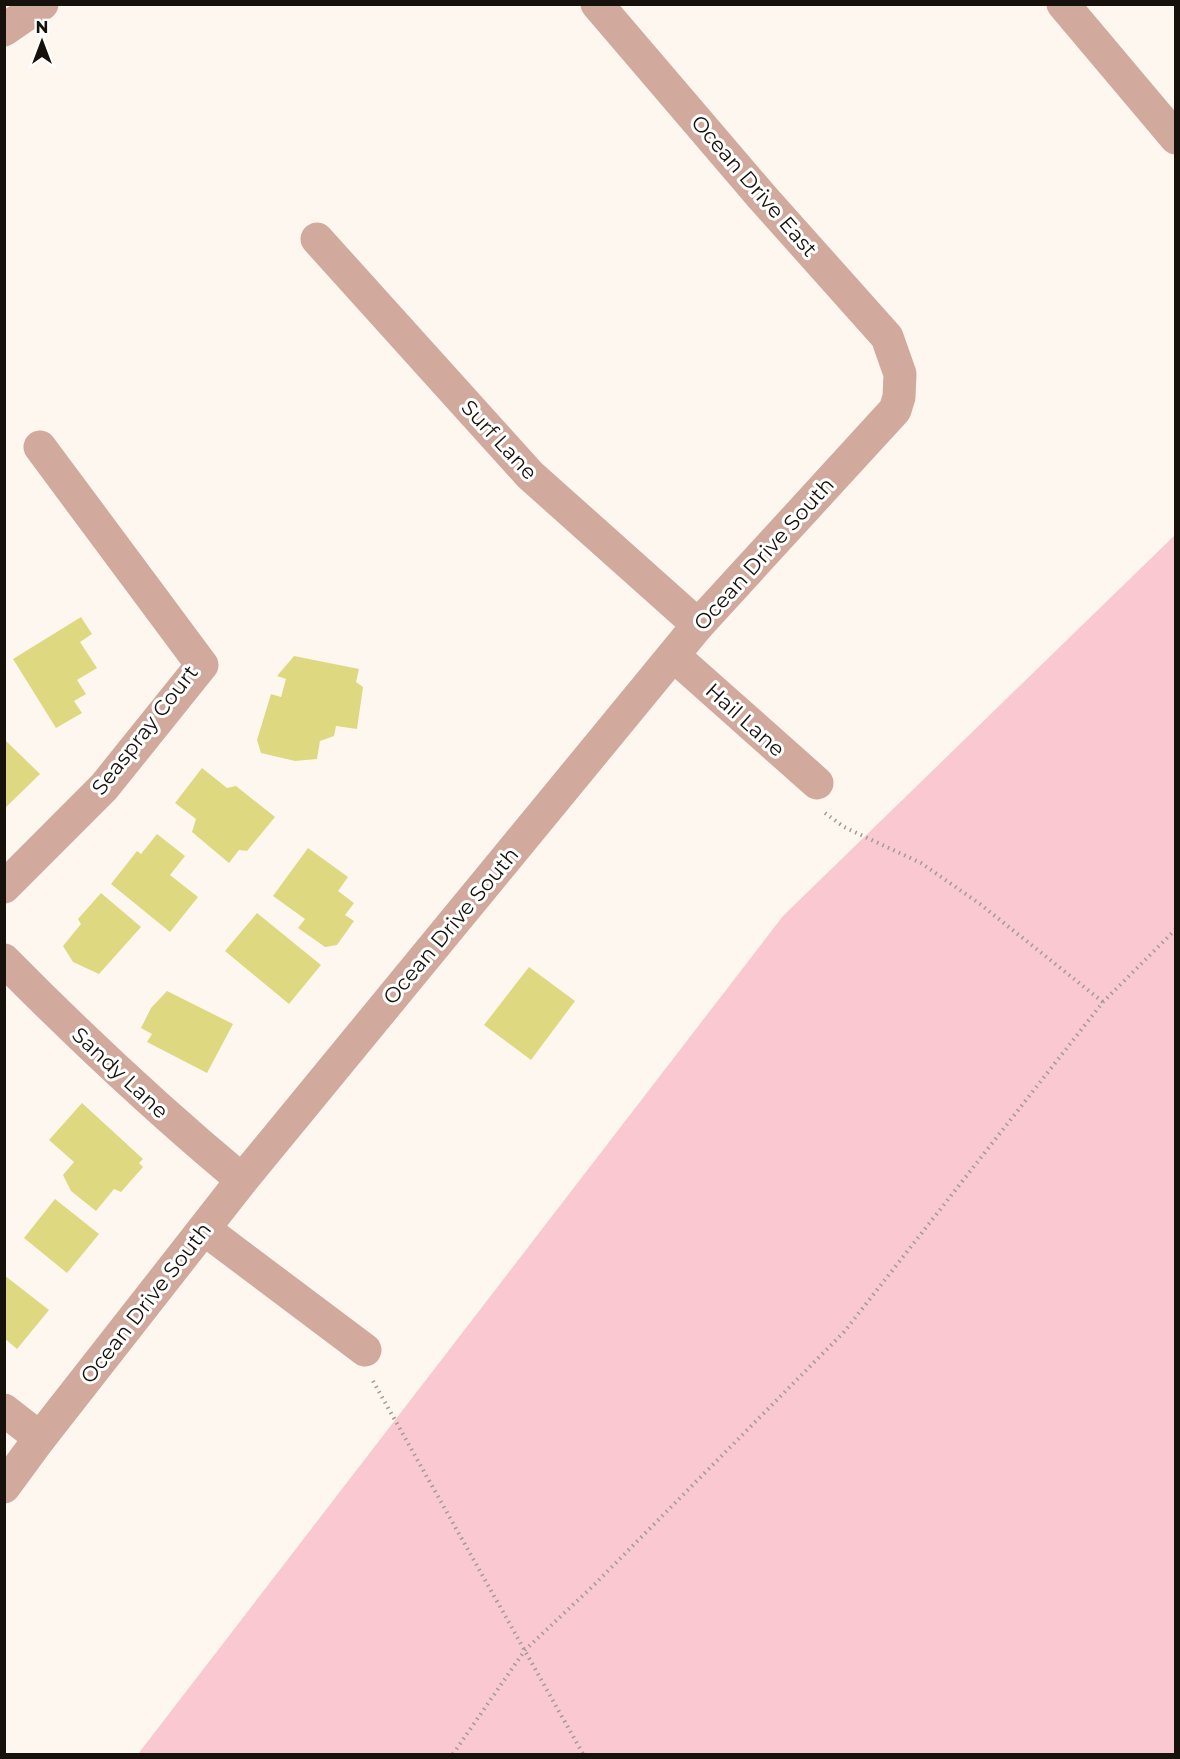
<svg xmlns="http://www.w3.org/2000/svg" width="1180" height="1759" viewBox="0 0 1180 1759" font-family="Montserrat,sans-serif">
	<style>
		.green { fill: #fac8d0 }
		.building { fill: #ded981 }
		.lines { fill: none; stroke-linecap: round; stroke-linejoin: round }
		.path { stroke: #a29c94; stroke-width: 4; stroke-dasharray: 1.5 4.5; stroke-linecap: butt }
		.minor { stroke: #d1aa9d; stroke-width: 33 }
		.tertiary { stroke: #d1aa9d; stroke-width: 33 }
		.labels { text-anchor: middle; stroke-width: 6; stroke-linejoin: round; paint-order: stroke }
		.street-label { font-size: 21px; fill: #16110a; stroke: #fff }
	</style>
	<rect width="100%" height="100%" fill="#fef7ef"/>
	<!-- green -->
	<polygon class="green" points="1175,535 1175,1754 138,1754 783,916"/>
	<!-- building -->
	<g class="building">
		<polygon points="81,617 92,634 80,642 97,668 77,680 86,694 74,701 82,713 56,728 13,659"/>
		<polygon points="294,656 359,669 356,682 363,687 357,729 336,726 334,736 320,741 317,759 295,761 261,753 257,740 271,694 281,697 286,679 277,676"/>
		<polygon points="4,739 40,774 4,809"/>
		<polygon points="202,768 227,788 236,786 275,817 247,851 239,850 229,863 192,832 196,819 175,803"/>
		<polygon points="157,834 185,856 170,875 198,897 170,932 111,884 137,851 141,854"/>
		<polygon points="308,848 348,877 338,891 354,903 345,915 354,921 337,945 325,947 298,928 305,919 273,896"/>
		<polygon points="101,893 141,927 99,974 73,962 63,946 81,924 78,919"/>
		<polygon points="257,913 321,965 289,1004 225,951"/>
		<polygon points="529,967 575,1001 531,1060 484,1025"/>
		<polygon points="167,991 233,1024 207,1073 147,1042 152,1034 141,1028 151,1008"/>
		<polygon points="82,1103 143,1159 139,1163 143,1167 121,1192 114,1189 96,1211 71,1191 63,1175 74,1162 49,1140"/>
		<polygon points="55,1199 99,1234 67,1273 24,1238"/>
		<polygon points="4,1275 49,1310 17,1349 4,1338"/>
	</g>
	<g class="lines">
		<!-- path -->
		<g class="path">
			<polyline points="825,813 844,827 921,863 980,904 1103,1002"/>
			<polyline points="373,1381 583,1754"/>
			<polyline points="453,1754 525,1650 593,1586 844,1332 1103,1002 1176,929"/>
		</g>
		<!-- minor -->
		<g class="minor">
			<polyline points="1063,4 1176,138"/>
			<polyline points="317,239 530,475 698,625"/>
			<polyline points="674,656 817,783"/>
			<polyline points="4,887 104,787 202,665 40,447"/>
			<path d="M4,960C80,1037 159,1111 242,1180"/>
			<polyline points="204,1229 365,1350"/>
			<polyline points="4,1410 40,1438"/>
			<polyline points="4,1487 40,1438 242,1180 698,625 895,410 899,397 900,374 887,337 762,197 597,4"/>
		</g>
		<!-- tertiary -->
		<polyline class="tertiary" points="4,30 42,4"/>
	</g>
	<g class="labels">
		<!-- street labels -->
		<g class="street-label">
			<text transform="translate(754 186) rotate(49)" y="7">Ocean Drive East</text>
			<text transform="translate(499 440) rotate(47)" y="7">Surf Lane</text>
			<text transform="translate(764 554) rotate(-48)" y="7">Ocean Drive South</text>
			<text transform="translate(745 720) rotate(42)" y="7">Hail Lane</text>
			<text transform="translate(145 730) rotate(-52)" y="7">Seaspray Court</text>
			<text transform="translate(451 926) rotate(-50)" y="7">Ocean Drive South</text>
			<text transform="translate(120 1073) rotate(43)" y="7">Sandy Lane</text>
			<text transform="translate(146 1303) rotate(-52)" y="7">Ocean Drive South</text>
		</g>
	</g>
	<!-- border -->
	<rect width="1180" height="1759" fill="none" stroke="#16110a" stroke-width="12"/>
	<!-- north arrow -->
	<g transform="translate(42 42)" stroke="#ffffff" stroke-width="4.5" paint-order="stroke">
	<path d="M0-4.5L10 22L0 15L-10 22Z" fill="#16110a"/>
	<text y="-9" font-size="16" font-weight="bold" text-anchor="middle" fill="#16110a">N</text>
	</g>
</svg>
